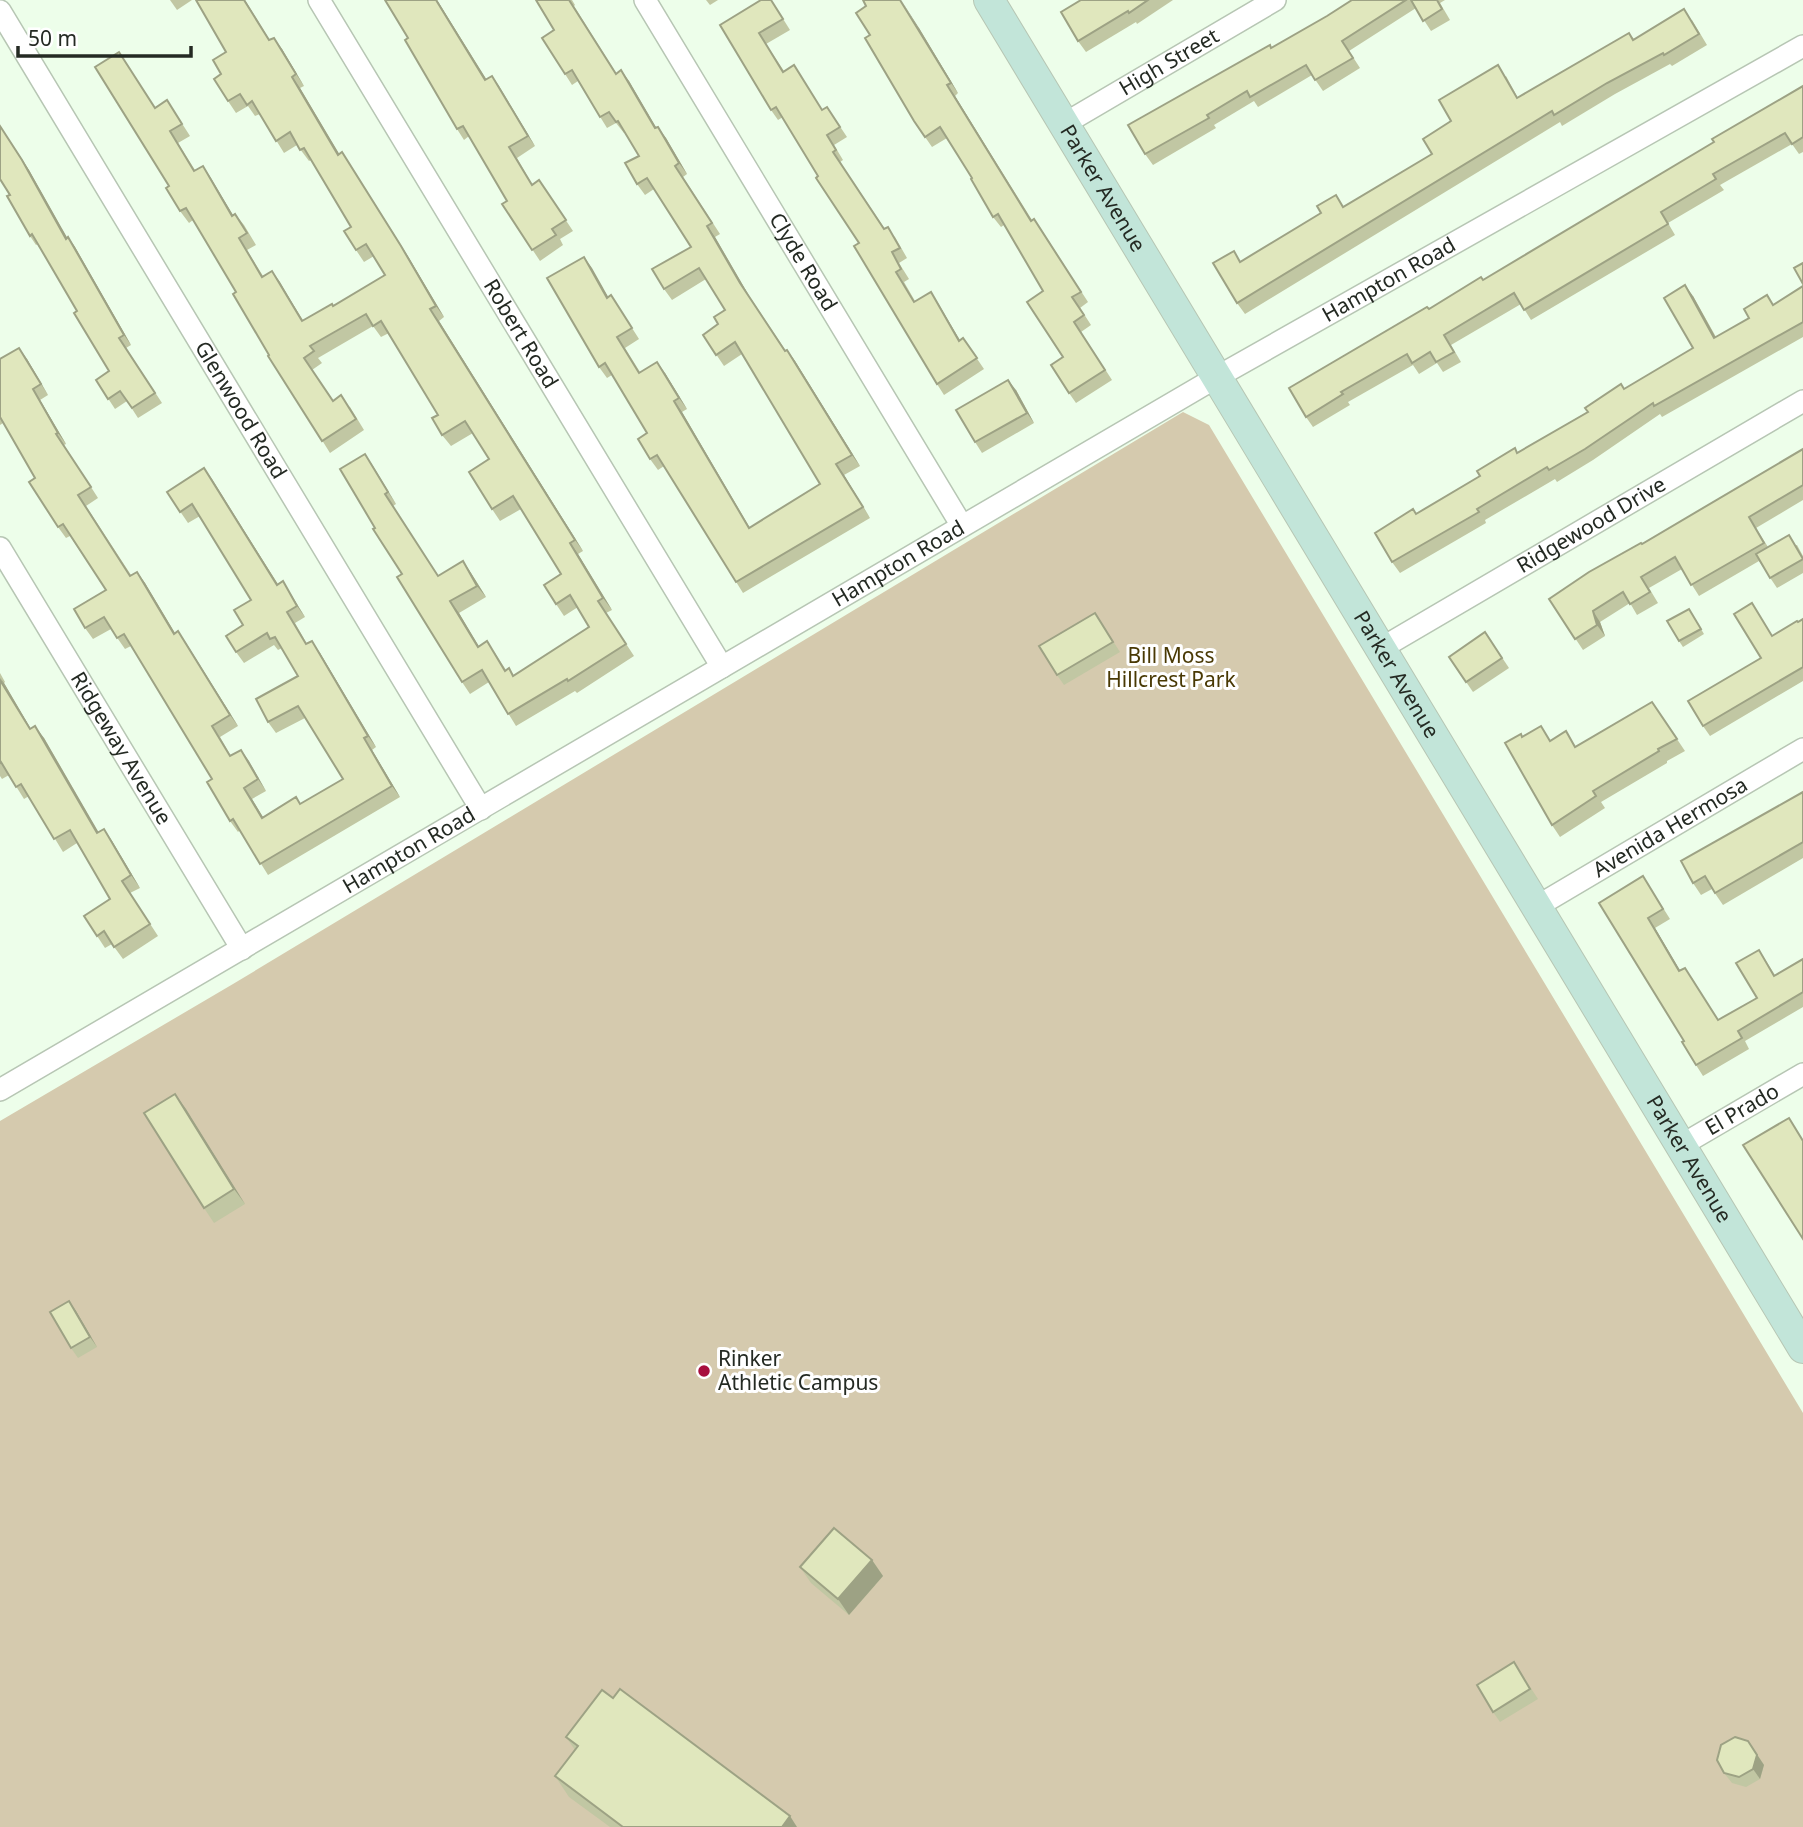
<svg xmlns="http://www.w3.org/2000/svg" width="1803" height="1827" viewBox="0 0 1803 1827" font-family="'Noto Sans',sans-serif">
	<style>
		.green { fill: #d5caae }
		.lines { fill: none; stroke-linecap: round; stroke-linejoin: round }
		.street-casing { stroke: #b7c6b4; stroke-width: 24 }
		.secondary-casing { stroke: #b7c6b4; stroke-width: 32 }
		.street { stroke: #fff; stroke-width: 21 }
		.secondary { stroke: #c2e5d9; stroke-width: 30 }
		.wall { fill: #c1c7a3 }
		.shaded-wall { fill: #9da284 }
		.building { fill: #e0e7bd; stroke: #9da284; stroke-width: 2 }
		.poi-dot { fill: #a70e3d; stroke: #fff; stroke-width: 2.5 }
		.labels { text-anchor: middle; stroke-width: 6; stroke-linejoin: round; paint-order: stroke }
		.street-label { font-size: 21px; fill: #242a23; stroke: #fff }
		.park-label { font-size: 21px; fill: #493904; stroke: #fff }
		.poi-label { font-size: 21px; fill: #242a23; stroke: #fff; text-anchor: start }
	</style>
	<rect width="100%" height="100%" fill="#edfeea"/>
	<!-- green -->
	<polygon class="green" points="1183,412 1209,425 1803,1413 1803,1827 0,1827 0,1121 233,984"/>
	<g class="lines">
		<defs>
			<g id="street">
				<path id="s1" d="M319,0L722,667"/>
				<path id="s2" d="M645,0L962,526"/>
				<path id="s3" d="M0,11L481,809"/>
				<path id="s4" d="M1064,124L1275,0"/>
				<path id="s5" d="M0,548L242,949"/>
				<path id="s6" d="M1380,649L1803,401"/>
				<path id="s7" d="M1536,907L1803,749"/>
				<path id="s8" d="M0,1090L1217,377L1803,46"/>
				<path id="s9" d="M1680,1146L1803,1074"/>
			</g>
			<g id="secondary">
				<path id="s10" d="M989,0L1803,1348"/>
			</g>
		</defs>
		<!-- street casing -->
		<use href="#street" class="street-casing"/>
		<!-- secondary casing -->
		<use href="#secondary" class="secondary-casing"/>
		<!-- street -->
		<use href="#street" class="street"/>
		<!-- secondary -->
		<use href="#secondary" class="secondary"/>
	</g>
	<!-- wall -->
	<g class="wall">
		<polygon points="170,0 192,0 177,10"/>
		<polygon points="437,0 486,79 492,76 535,146 517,158 532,184 539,180 573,231 560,239 563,245 540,261 502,204 507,201 469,136 464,140 457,129 408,38"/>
		<polygon points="536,0 572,0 575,5 574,6 616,73 629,81 656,128 666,138 687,174 683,177 720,234 715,237 748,294 786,351 787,350 795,361 860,466 844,475 870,518 743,593 664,466 658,470 650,459 647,433 612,375 607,378 599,367 584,257 608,297 611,295 639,339 625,348 640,372 665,373 687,409 682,412 750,528 820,484 742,354 724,366 703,335 718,324 725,310 706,279 672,300 664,289 691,247 654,189 645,195 637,184 639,156 625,133 624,133 616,123 607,128 578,81 572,85 565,74 554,30"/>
		<polygon points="706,0 718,0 710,5"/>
		<polygon points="1081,0 1173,0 1137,24 1136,22 1086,52 1078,41"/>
		<polygon points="1352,0 1445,0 1440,3 1450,20 1431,31 1416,8 1349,51 1360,68 1323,91 1312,75 1258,107 1254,101 1214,125 1216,128 1153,165 1145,154 1272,48 1327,16"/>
		<polygon points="775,6 790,30 766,44 784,71 823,110 827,107 847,137 834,145 843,160 840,162 885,229 895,237 907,258 899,263 909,279 904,282 915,301 931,292 960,340 963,338 984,369 944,395 937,384 859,243 783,117 778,120 771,110 720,25"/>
		<polygon points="866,6 919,28 958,93 955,96 1032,220 1041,229 1088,302 1080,308 1091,325 1081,332 1112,380 1076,403 1069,393 1063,357 1043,291 1004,225 1001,227 993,217 972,178 947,138 932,147 914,121 870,35"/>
		<polygon points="1692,20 1707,45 1672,66 1670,64 1615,94 1562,126 1560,122 1245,314 1237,303 1241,261 1344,206 1432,154 1451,121 1506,76 1518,98 1629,33 1634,39"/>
		<polygon points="270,40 282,49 304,86 300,88 339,154 342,152 350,164 409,258 444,317 439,321 583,551 578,554 612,610 606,613 634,656 577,693 575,691 516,726 489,682 470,694 462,682 402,574 375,528 365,454 396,504 393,506 438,576 463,561 471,573 486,597 459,613 478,646 495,653 506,670 509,668 514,676 589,627 578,607 564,616 556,604 561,574 521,509 500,521 492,509 489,459 473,433 451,446 442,435 438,415 389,333 381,337 373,326 318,358 322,363 312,370 333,401 350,407 364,430 330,453 269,355 236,292 193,220 189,223 180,211 169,186 119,52 155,108 167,100 190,136 178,143 195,170 203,166 233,215 235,214 244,225 256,245 247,250 263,276 272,271 303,320 333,306 385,275 374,256 364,262 356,250 351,227 311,160 309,161 297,145 284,153 260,114 255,116 248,106 236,113 228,101 221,74 226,52"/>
		<polygon points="1803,86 1803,152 1799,154 1792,144 1720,185 1724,190 1668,223 1675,235 1531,320 1521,304 1451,345 1461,362 1443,372 1437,363 1419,374 1413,365 1348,402 1350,405 1313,427 1306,417 1429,309 1483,280 1714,142"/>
		<polygon points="0,126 29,170 67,238 68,237 75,247 131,345 126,348 162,403 138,418 127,401 115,409 96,380 109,371 77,311 38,244 36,245 30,236 10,195"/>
		<polygon points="1803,286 1803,337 1662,417 1660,414 1593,460 1557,482 1555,479 1485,520 1486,523 1400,573 1392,562 1417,514 1693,348 1693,296 1716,337 1749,318 1767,295 1773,305"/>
		<polygon points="0,359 27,359 48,395 40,400 66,444 64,445 98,498 86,506 131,575 137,572 145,583 175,633 186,643 238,726 220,737 231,756 241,750 266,791 252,799 263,817 296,797 300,804 343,779 305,718 276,733 268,722 298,676 282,648 278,650 274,645 244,663 236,652 251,600 200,516 188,523 167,492 204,468 278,584 283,581 290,593 305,617 295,623 307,644 320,653 376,747 372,750 400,797 268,875 240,830 238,832 230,821 212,779 131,646 125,649 111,629 93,639 85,628 106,590 70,536 66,538 58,527 35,478 3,423 0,425"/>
		<polygon points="1016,390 1034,423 982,453 975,442"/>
		<polygon points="1803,449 1803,500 1756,528 1768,547 1797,545 1803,556 1803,573 1777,588 1759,561 1699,596 1682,569 1649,588 1658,603 1637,615 1630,603 1600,622 1605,636 1583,650 1549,599"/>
		<polygon points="1752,603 1772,636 1803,619 1803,681 1710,736 1703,726 1761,658"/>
		<polygon points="1689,609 1704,634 1683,647 1679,641"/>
		<polygon points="1095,613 1120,652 1064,685 1057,675"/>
		<polygon points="1485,632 1509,668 1473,692 1449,657"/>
		<polygon points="0,673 5,682 4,683 30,728 44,738 98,832 104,829 112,841 140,888 130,893 158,936 123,959 112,944 105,948 84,916 110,899 77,843 63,852 29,796 24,799 9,775 2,779 0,776"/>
		<polygon points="1652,702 1685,751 1667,761 1667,763 1601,802 1605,808 1560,837 1552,825 1523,737 1576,746"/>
		<polygon points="1803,792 1803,858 1723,905 1712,889 1701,895 1693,883"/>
		<polygon points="1643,876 1670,919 1655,928 1680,971 1692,978 1718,1020 1757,998 1759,950 1775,975 1803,959 1803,1007 1745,1041 1749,1049 1703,1076 1696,1065 1684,1041 1599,903"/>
		<polygon points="175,1094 245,1204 214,1223 204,1208"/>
		<polygon points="76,1311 97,1347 78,1358 71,1348"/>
		<polygon points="872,1560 883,1576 849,1615 811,1583 800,1567"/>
		<polygon points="1521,1673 1538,1699 1500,1722 1493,1712"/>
		<polygon points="566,1737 797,1827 610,1827 569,1797 555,1776 575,1750"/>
		<polygon points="1755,1751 1764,1765 1760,1779 1746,1787 1732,1783 1724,1773"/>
	</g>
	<!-- shaded-wall -->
	<g class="shaded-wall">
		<polygon points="244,0 245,0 277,52 269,40"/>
		<polygon points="436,0 437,0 493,90 485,80"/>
		<polygon points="901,0 919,28 958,93 951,83"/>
		<polygon points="274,38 282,49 304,86 296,74"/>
		<polygon points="621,70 629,81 663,139 655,128"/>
		<polygon points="492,76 499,86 535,146 528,136"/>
		<polygon points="292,77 300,88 347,167 338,155"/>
		<polygon points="947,85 955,96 1038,231 1031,221"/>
		<polygon points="0,126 29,170 73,248 66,239"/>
		<polygon points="658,127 666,138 687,174 679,163"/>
		<polygon points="342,152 409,258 444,317 436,306"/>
		<polygon points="203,166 211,178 240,227 232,216"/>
		<polygon points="707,226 715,237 748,294 740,283"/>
		<polygon points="68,237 75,247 131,345 124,335"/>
		<polygon points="584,257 592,268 615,309 607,298"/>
		<polygon points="272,271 280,282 310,333 302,321"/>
		<polygon points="1685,285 1693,296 1722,349 1714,338"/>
		<polygon points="931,292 938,303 966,351 959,341"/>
		<polygon points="430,309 439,321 583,551 575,540"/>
		<polygon points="19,348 27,359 48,395 41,384"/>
		<polygon points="787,350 795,361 860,466 852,455"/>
		<polygon points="657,362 665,373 687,409 679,398"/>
		<polygon points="1008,380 1016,390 1034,423 1027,413"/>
		<polygon points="33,389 40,400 66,444 58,433"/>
		<polygon points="674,401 682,412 756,539 749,528"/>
		<polygon points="365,454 373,466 396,504 388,492"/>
		<polygon points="836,464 844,475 870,518 863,507"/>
		<polygon points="204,468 212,479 285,596 277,585"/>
		<polygon points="570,543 578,554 612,610 603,598"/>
		<polygon points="463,561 471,573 486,597 477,586"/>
		<polygon points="137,572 145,583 182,645 174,634"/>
		<polygon points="283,581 290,593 305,617 297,606"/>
		<polygon points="450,601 459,613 486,658 478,647"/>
		<polygon points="1593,611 1600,622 1605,636 1597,625"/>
		<polygon points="178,631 186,643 238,726 230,715"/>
		<polygon points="312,641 320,653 376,747 368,736"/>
		<polygon points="0,678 4,683 38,741 30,729"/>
		<polygon points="35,726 44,738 106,845 97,833"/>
		<polygon points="364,738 372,750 400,797 392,786"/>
		<polygon points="241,750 249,761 266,791 258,779"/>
		<polygon points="244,788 252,799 270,829 262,818"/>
		<polygon points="104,829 112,841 140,888 131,875"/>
		<polygon points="1648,918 1655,928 1687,982 1679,971"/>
		<polygon points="175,1094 186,1109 245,1204 234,1189"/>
		<polygon points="69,1301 76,1311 97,1347 90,1337"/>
		<polygon points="872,1560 883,1576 849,1615 838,1599"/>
		<polygon points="1748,1741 1764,1765 1760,1779 1753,1769"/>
		<polygon points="790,1816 797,1827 782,1827"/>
	</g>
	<!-- building -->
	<g class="building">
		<polygon points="196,0 244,0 269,40 274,38 296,74 292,77 338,155 342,152 401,246 436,306 430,309 575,540 570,543 603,598 598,601 626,644 568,681 567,679 508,714 482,670 462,682 397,577 402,574 373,529 375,528 340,469 365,454 388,492 385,494 438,576 463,561 477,586 450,601 478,647 487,641 505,671 509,668 513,676 589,627 570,595 556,604 544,585 561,574 513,496 492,509 469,472 489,459 465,421 442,435 432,418 438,415 381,321 373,326 366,314 310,346 314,351 304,358 333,401 341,395 356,419 322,441 268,356 269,355 233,294 236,292 186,208 180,211 166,188 169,186 95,67 119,52 155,108 167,100 182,124 170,131 194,171 203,166 232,216 235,214 247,233 239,238 262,277 272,271 302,321 332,304 333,306 385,275 366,244 356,250 344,231 351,227 304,148 300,150 290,132 276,141 252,101 247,105 240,94 228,101 214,79 221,74 213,60 226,52"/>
		<polygon points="385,0 436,0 485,80 492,76 528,136 509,147 532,185 539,180 566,220 552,229 556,235 532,250 502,204 507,201 463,126 457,129 405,40 408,38"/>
		<polygon points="536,0 569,0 616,74 621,70 655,128 658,127 679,163 675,166 712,223 707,226 740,283 785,351 787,350 852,455 836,464 863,507 736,582 657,455 650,459 638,439 647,433 605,363 599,367 547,278 584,257 607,298 611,295 632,328 617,337 639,373 657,362 679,398 674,401 749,528 820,484 735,342 716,355 703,335 718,324 714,317 725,310 699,268 664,289 652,269 691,247 647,178 637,184 625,163 639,156 618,121 616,122 609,112 600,117 572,70 565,74 542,38 554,30"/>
		<polygon points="761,0 771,0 783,19 759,33 783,72 794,65 822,110 827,107 840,127 827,135 836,150 833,152 884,229 888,227 900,248 892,252 901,269 896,272 914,302 931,292 959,341 963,338 977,358 937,384 854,246 859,243 816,178 818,176 776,107 771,110 720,25"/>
		<polygon points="863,0 900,0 951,83 947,85 1031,221 1034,219 1081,292 1072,297 1084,315 1074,322 1105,370 1069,393 1051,365 1063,357 1027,302 1043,291 998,214 993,217 971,179 972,178 940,127 925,137 914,121 865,38 870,35 856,13 866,6"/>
		<polygon points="1081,0 1148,0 1129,13 1128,11 1078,41 1061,12"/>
		<polygon points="1352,0 1406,0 1342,41 1353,58 1315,80 1306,65 1250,97 1247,91 1207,115 1209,118 1145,154 1128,125 1270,45 1271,48 1327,16"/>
		<polygon points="1411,0 1437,0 1442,9 1423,21"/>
		<polygon points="1684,9 1699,34 1664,55 1663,53 1607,83 1554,115 1552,111 1237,303 1213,263 1234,251 1240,262 1321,213 1317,206 1336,195 1343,207 1432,154 1423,139 1451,121 1439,100 1498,65 1517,98 1629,33 1633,40"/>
		<polygon points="1803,86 1803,137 1792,144 1785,133 1713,174 1716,179 1661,212 1668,224 1524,310 1514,293 1444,335 1454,352 1436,362 1430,352 1412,363 1407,354 1341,392 1343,394 1306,417 1289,388 1427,307 1429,309 1481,277 1483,280 1714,142 1712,139"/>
		<polygon points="0,126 22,160 66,239 68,237 124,335 119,338 155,393 132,408 120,391 108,399 96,380 109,371 74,313 77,311 32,234 30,236 7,196 10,195 0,179"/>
		<polygon points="1803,263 1803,284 1794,268"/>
		<polygon points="1685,285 1714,338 1749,318 1744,309 1767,295 1773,305 1803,286 1803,322 1654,406 1653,403 1585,449 1549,470 1547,467 1477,509 1479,512 1392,562 1375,533 1413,509 1416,514 1480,476 1477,471 1515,448 1517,453 1588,412 1585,408 1621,384 1624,389 1693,348 1664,298"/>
		<polygon points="19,348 41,384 33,389 58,433 56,434 91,487 78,495 130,576 137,572 174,634 178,631 230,715 212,726 230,756 241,750 258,779 244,788 262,818 296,797 300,804 343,779 298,706 268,722 256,699 298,676 275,637 270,639 267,633 236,652 226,636 243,625 234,610 251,600 192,504 180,512 167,492 204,468 277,585 283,581 297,606 287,612 306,644 312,641 368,736 364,738 392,786 260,864 233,819 230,821 207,782 212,779 124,634 117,638 104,617 85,628 74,609 106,590 63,524 58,527 29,482 35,478 0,417 0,359"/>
		<polygon points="1008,380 1027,413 975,442 956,410"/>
		<polygon points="1803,449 1803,485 1749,517 1764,543 1691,585 1675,557 1641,577 1650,592 1630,604 1623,592 1593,611 1597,625 1575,639 1549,599 1589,572 1641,543 1642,544"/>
		<polygon points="1789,535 1803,559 1770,578 1756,554"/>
		<polygon points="1752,603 1772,636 1797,621 1798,622 1803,619 1803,667 1703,726 1688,701 1761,658 1734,614"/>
		<polygon points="1689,609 1701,629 1679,641 1667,621"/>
		<polygon points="1095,613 1113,642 1057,675 1039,646"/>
		<polygon points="1485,632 1502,658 1466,682 1449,657"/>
		<polygon points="0,680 30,729 35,726 97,833 104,829 131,875 122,881 150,924 114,947 104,931 97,936 84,916 110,899 70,830 54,839 21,784 16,787 1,762 0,763"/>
		<polygon points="1652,702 1677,739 1658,749 1659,751 1593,791 1596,796 1552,825 1505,743 1521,734 1522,737 1541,726 1550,741 1566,731 1575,747"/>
		<polygon points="1803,792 1803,842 1715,893 1705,876 1693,883 1681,861"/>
		<polygon points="1643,876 1663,909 1648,918 1679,971 1685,968 1718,1020 1757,998 1736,963 1759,950 1774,976 1803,959 1803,992 1738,1031 1742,1038 1696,1065 1682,1042 1684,1041 1599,903"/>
		<polygon points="175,1094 234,1189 204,1208 144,1113"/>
		<polygon points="1789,1118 1803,1141 1803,1239 1743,1145"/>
		<polygon points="69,1301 90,1337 71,1348 50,1312"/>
		<polygon points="834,1528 872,1560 838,1599 800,1567"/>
		<polygon points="1514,1662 1530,1689 1493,1712 1477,1685"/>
		<polygon points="620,1689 790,1816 782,1827 623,1827 555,1776 578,1746 566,1737 602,1690 613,1698"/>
		<polygon points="1735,1737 1748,1741 1757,1755 1753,1769 1739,1777 1724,1773 1717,1760 1721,1745"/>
	</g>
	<!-- markers -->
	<circle class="poi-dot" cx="704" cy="1371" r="7"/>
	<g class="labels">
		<!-- street labels -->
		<g class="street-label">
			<text dy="7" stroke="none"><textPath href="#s4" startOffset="122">High Street</textPath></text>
			<text dy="7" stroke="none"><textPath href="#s10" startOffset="220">Parker Avenue</textPath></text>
			<text dy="7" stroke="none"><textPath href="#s2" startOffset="306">Clyde Road</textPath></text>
			<text dy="7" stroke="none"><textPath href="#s8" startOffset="1608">Hampton Road</textPath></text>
			<text dy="7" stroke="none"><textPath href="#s1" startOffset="390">Robert Road</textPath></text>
			<text dy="7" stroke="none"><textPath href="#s3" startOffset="466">Glenwood Road</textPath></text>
			<text dy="7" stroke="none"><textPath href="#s6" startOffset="245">Ridgewood Drive</textPath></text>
			<text dy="7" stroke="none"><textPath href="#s8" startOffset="1041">Hampton Road</textPath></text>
			<text dy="7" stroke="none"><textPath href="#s10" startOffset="788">Parker Avenue</textPath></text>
			<text dy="7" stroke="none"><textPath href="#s5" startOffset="234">Ridgeway Avenue</textPath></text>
			<text dy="7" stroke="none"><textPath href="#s7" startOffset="156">Avenida Hermosa</textPath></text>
			<text dy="7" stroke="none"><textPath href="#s8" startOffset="474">Hampton Road</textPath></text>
			<text dy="7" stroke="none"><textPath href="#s9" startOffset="72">El Prado</textPath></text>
			<text dy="7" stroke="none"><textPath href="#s10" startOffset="1354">Parker Avenue</textPath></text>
		</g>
		<!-- park labels -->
		<g class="park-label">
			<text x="1171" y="663">Bill Moss<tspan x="1171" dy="24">Hillcrest Park</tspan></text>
		</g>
		<!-- poi labels -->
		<g class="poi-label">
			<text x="718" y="1366">Rinker<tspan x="718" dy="24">Athletic Campus</tspan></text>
		</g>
	</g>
	<!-- scale -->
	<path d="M18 46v10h173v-10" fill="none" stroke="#242a23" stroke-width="3.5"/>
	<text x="28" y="46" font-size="21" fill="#242a23" stroke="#ffffff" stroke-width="5" paint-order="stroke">50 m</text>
</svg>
